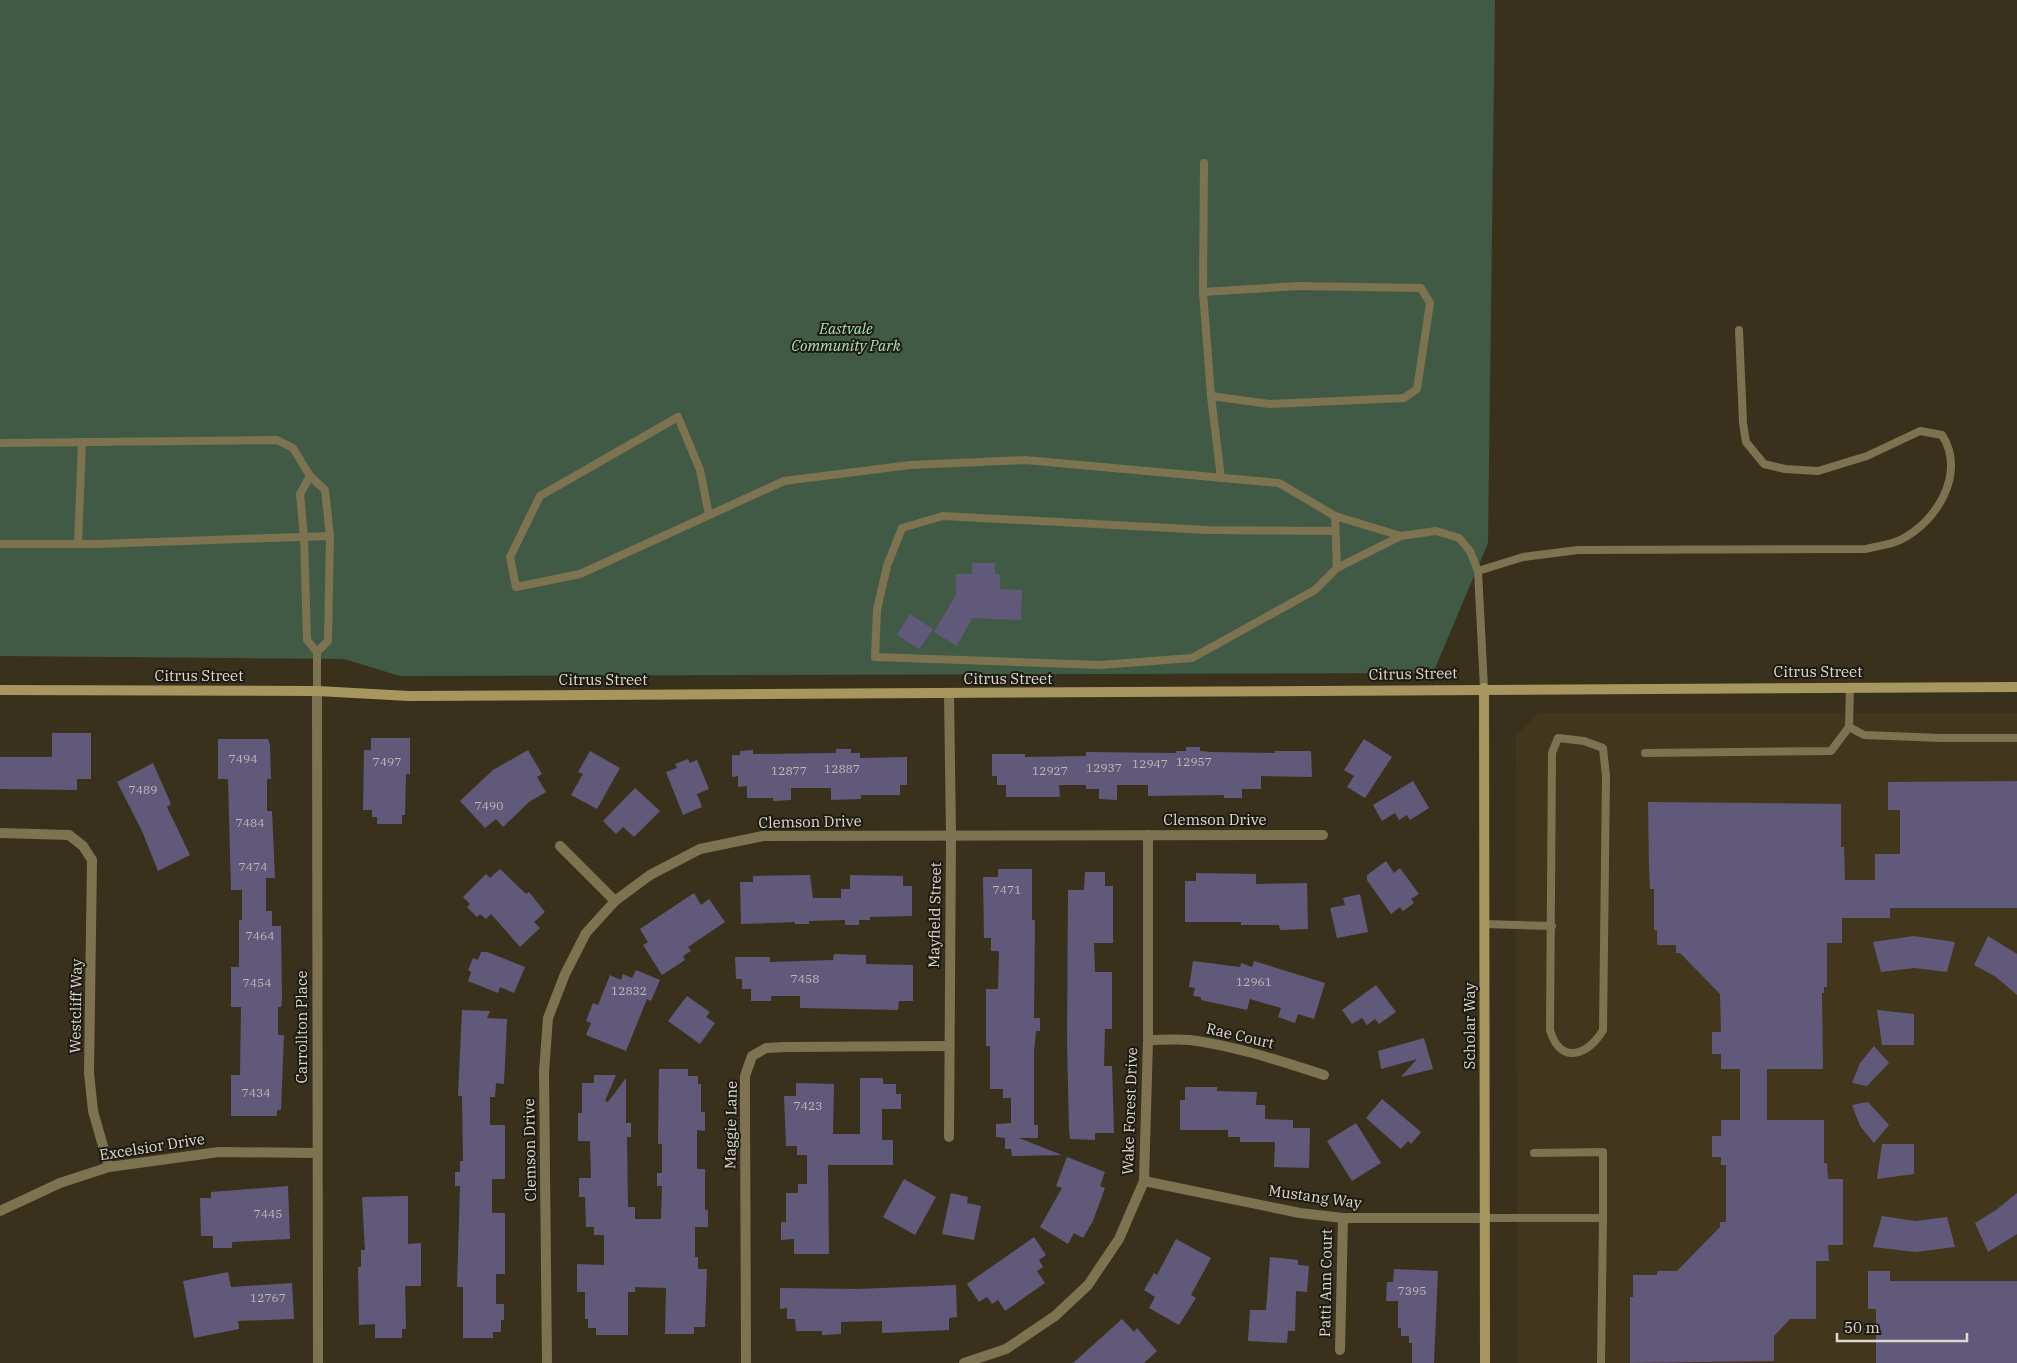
<svg xmlns="http://www.w3.org/2000/svg" width="2017" height="1363" viewBox="0 0 2017 1363" font-family="'IBM Plex Serif',serif">
	<style>
		.built { fill: #42371c }
		.green { fill: #405a46 }
		.building { fill: #61597a }
		.lines { fill: none; stroke-linecap: round; stroke-linejoin: round }
		.lane { stroke: #7e7351; stroke-width: 8 }
		.street { stroke: #7e7351; stroke-width: 10 }
		.secondary { stroke: #a8965f; stroke-width: 10 }
		.labels { text-anchor: middle; stroke-width: 4; stroke-linejoin: round; paint-order: stroke }
		.number-label { font-size: 12px; fill: #c0bab9 }
		.park-label { font-size: 15px; font-style: italic; fill: #ace5ba; stroke: #1d1a11 }
		.street-label { font-size: 15px; fill: #e0dace; stroke: #1d1a11 }
	</style>
	<rect width="100%" height="100%" fill="#3a311d"/>
	<!-- built -->
	<polygon class="built" points="1539,713 2017,713 2017,1363 1517,1363 1516,736"/>
	<!-- green -->
	<polygon class="green" points="0,0 1495,0 1488,543 1433,673 400,676 344,659 0,656"/>
	<!-- building -->
	<g class="building">
		<polygon points="972,563 995,563 995,574 1000,575 1000,589 1022,590 1021,620 972,618 957,646 934,632 956,595 956,574 972,574"/>
		<polygon points="910,614 933,629 919,649 897,635"/>
		<polygon points="52,733 91,733 91,779 77,779 77,790 0,789 0,757 52,757"/>
		<polygon points="371,738 410,738 410,774 406,774 405,815 402,815 402,824 377,824 377,817 372,817 372,810 363,810 364,750 371,750"/>
		<polygon points="218,739 268,739 270,745 271,779 267,779 267,811 272,811 275,878 266,878 266,911 272,911 272,926 281,926 282,1000 281,1007 278,1007 278,1035 284,1035 281,1110 277,1110 277,1116 231,1116 231,1075 240,1075 241,1007 231,1007 231,967 239,967 239,920 242,920 242,890 231,890 228,779 218,779"/>
		<polygon points="1364,739 1392,757 1365,798 1347,787 1354,776 1344,770"/>
		<polygon points="1186,747 1200,747 1200,751 1211,752 1275,753 1275,751 1311,751 1312,777 1261,776 1261,789 1242,789 1242,798 1224,798 1224,795 1148,796 1148,785 1117,785 1117,800 1099,799 1099,789 1086,789 1086,785 1059,785 1060,797 1006,797 1006,785 997,785 997,776 992,776 992,754 1025,754 1025,757 1086,756 1086,752 1176,753 1176,751 1186,751"/>
		<polygon points="836,749 851,749 851,753 860,753 860,758 907,757 907,785 900,785 900,795 861,795 861,799 831,800 831,788 791,788 791,800 773,801 773,798 747,798 747,786 738,787 738,776 732,777 732,755 740,755 740,751 753,750 753,754 836,753"/>
		<polygon points="528,750 542,774 537,777 546,792 529,802 503,827 496,819 485,828 460,801 493,770"/>
		<polygon points="590,751 620,768 597,809 571,795 583,774 578,772"/>
		<polygon points="688,759 690,763 697,760 709,789 697,794 702,807 683,815 666,772 677,768 675,764"/>
		<polygon points="153,763 171,804 167,807 190,855 158,871 142,831 117,782"/>
		<polygon points="1413,781 1429,808 1410,820 1407,815 1399,820 1395,813 1382,821 1373,805"/>
		<polygon points="2017,781 2017,908 1890,908 1890,918 1842,918 1842,943 1827,943 1827,987 1824,987 1824,993 1822,993 1823,1069 1767,1069 1767,1120 1824,1120 1824,1163 1827,1163 1828,1179 1843,1179 1843,1245 1828,1245 1829,1261 1816,1261 1816,1319 1790,1319 1774,1336 1774,1361 1630,1363 1630,1297 1633,1297 1633,1275 1657,1275 1657,1271 1677,1271 1720,1227 1720,1222 1726,1222 1726,1165 1721,1165 1721,1157 1712,1157 1712,1136 1721,1136 1721,1120 1740,1120 1740,1069 1721,1069 1721,1054 1712,1054 1712,1032 1721,1032 1720,994 1680,953 1676,953 1676,945 1657,945 1657,930 1654,930 1654,889 1650,889 1649,868 1648,802 1841,804 1841,847 1844,847 1845,880 1875,880 1875,854 1900,854 1900,810 1888,810 1888,782"/>
		<polygon points="635,788 660,811 634,837 623,827 616,834 603,821"/>
		<polygon points="1386,861 1394,873 1400,868 1419,894 1411,899 1414,903 1403,911 1400,907 1391,914 1367,880 1367,875"/>
		<polygon points="500,869 526,894 529,892 545,912 534,922 540,928 520,947 491,914 486,919 480,914 477,917 467,907 470,904 463,897 486,874 490,878"/>
		<polygon points="998,869 1032,869 1032,920 1035,920 1034,1018 1040,1018 1040,1031 1036,1031 1034,1052 1034,1125 1038,1125 1038,1138 1019,1138 1062,1155 1012,1156 1011,1149 1005,1149 1005,1138 996,1137 996,1124 1011,1123 1011,1098 1003,1098 1003,1089 990,1089 990,1046 986,1046 986,989 998,989 999,951 991,951 991,938 984,938 983,877 998,877"/>
		<polygon points="1085,872 1105,872 1105,886 1113,886 1113,943 1094,943 1095,972 1112,972 1112,1029 1105,1029 1104,1066 1112,1066 1114,1133 1095,1133 1095,1140 1070,1139 1069,1130 1067,1042 1068,890 1084,890"/>
		<polygon points="1196,873 1256,874 1256,884 1307,883 1308,929 1280,930 1279,925 1241,925 1241,922 1185,922 1185,881 1196,881"/>
		<polygon points="810,875 813,898 841,898 841,889 850,889 850,875 903,876 903,886 912,886 912,916 870,917 870,920 859,920 859,925 845,925 845,920 809,921 809,924 795,924 795,922 741,924 740,882 753,882 753,876"/>
		<polygon points="694,893 701,905 709,899 725,922 688,947 691,951 683,956 685,960 662,975 643,945 648,942 640,929"/>
		<polygon points="1360,894 1368,932 1337,938 1330,908 1345,905 1343,898"/>
		<polygon points="1914,936 1955,942 1947,972 1914,968 1881,972 1873,942"/>
		<polygon points="1988,936 2017,954 2017,995 1996,977 1974,965"/>
		<polygon points="481,952 487,952 525,967 514,993 500,987 498,993 468,981 471,972 468,970 473,958 478,960"/>
		<polygon points="834,954 866,955 866,964 913,965 913,1001 899,1001 898,1010 800,1008 800,996 771,996 771,1001 751,1001 751,989 742,989 742,979 736,979 735,957 770,957 770,962 833,960"/>
		<polygon points="1193,961 1240,967 1241,963 1252,967 1254,961 1325,983 1314,1019 1298,1014 1295,1023 1278,1017 1281,1008 1250,999 1247,1010 1201,1000 1201,997 1193,996 1195,988 1189,987"/>
		<polygon points="636,970 660,980 651,1001 647,999 626,1051 586,1035 591,1023 586,1021 593,1003 598,1005 610,975 621,980 623,974 632,978"/>
		<polygon points="1376,985 1396,1012 1379,1024 1375,1019 1367,1025 1362,1018 1352,1024 1342,1010"/>
		<polygon points="687,996 710,1012 706,1017 715,1023 700,1044 668,1021"/>
		<polygon points="462,1010 490,1011 487,1018 507,1019 504,1084 496,1083 495,1097 490,1097 490,1125 505,1125 505,1179 492,1179 492,1213 505,1213 505,1274 496,1274 496,1304 504,1304 504,1320 501,1320 501,1332 493,1332 493,1338 463,1338 463,1287 457,1287 460,1186 455,1186 455,1172 460,1172 460,1161 463,1161 462,1096 458,1096"/>
		<polygon points="1877,1010 1914,1014 1914,1045 1882,1045"/>
		<polygon points="1424,1038 1433,1069 1401,1077 1417,1059 1381,1069 1378,1051"/>
		<polygon points="1874,1046 1889,1063 1867,1086 1852,1083 1860,1063"/>
		<polygon points="659,1069 688,1069 688,1076 698,1076 698,1084 701,1084 701,1112 705,1112 705,1131 697,1130 697,1169 705,1169 705,1210 708,1210 708,1227 695,1227 695,1257 698,1257 698,1269 707,1269 705,1327 694,1327 694,1334 665,1334 666,1288 635,1287 635,1292 628,1292 628,1335 596,1335 596,1328 588,1328 588,1319 585,1319 585,1292 577,1292 577,1264 604,1265 604,1235 594,1235 594,1227 586,1227 585,1197 579,1197 579,1178 591,1178 590,1141 578,1141 578,1113 582,1113 582,1083 594,1083 594,1075 616,1075 605,1101 608,1102 626,1078 626,1123 631,1123 631,1137 627,1137 628,1207 635,1207 635,1219 661,1219 662,1186 657,1186 657,1173 662,1173 662,1144 658,1144"/>
		<polygon points="860,1078 883,1078 883,1084 896,1084 896,1094 901,1094 901,1109 882,1109 882,1140 893,1140 893,1165 828,1165 829,1254 794,1254 794,1239 781,1240 781,1222 786,1222 786,1193 798,1193 798,1184 807,1184 807,1155 797,1155 797,1146 786,1146 784,1096 796,1096 796,1083 834,1084 833,1134 860,1134"/>
		<polygon points="1185,1087 1217,1087 1217,1091 1257,1092 1256,1105 1265,1105 1265,1119 1293,1120 1293,1128 1310,1128 1309,1168 1274,1167 1275,1142 1240,1142 1240,1137 1228,1137 1228,1130 1180,1130 1180,1100 1185,1100"/>
		<polygon points="1382,1099 1421,1132 1411,1144 1408,1141 1401,1149 1366,1118"/>
		<polygon points="1868,1102 1889,1125 1874,1143 1860,1126 1852,1105"/>
		<polygon points="1356,1123 1381,1163 1352,1181 1327,1141"/>
		<polygon points="1882,1144 1914,1144 1914,1174 1877,1179"/>
		<polygon points="1067,1157 1105,1172 1100,1186 1105,1188 1093,1221 1083,1238 1074,1233 1068,1244 1040,1227 1062,1188 1056,1186"/>
		<polygon points="904,1179 936,1197 915,1235 883,1217"/>
		<polygon points="288,1186 290,1239 232,1242 232,1248 213,1248 213,1236 201,1236 200,1198 211,1198 211,1192"/>
		<polygon points="951,1193 968,1197 967,1203 981,1206 974,1240 942,1234"/>
		<polygon points="2017,1193 2017,1234 1988,1252 1975,1223 1996,1210"/>
		<polygon points="408,1196 408,1244 421,1243 421,1286 405,1286 406,1329 402,1329 402,1338 375,1338 375,1324 359,1325 358,1267 361,1267 361,1250 365,1250 362,1197"/>
		<polygon points="1882,1216 1915,1221 1947,1217 1955,1247 1915,1252 1873,1247"/>
		<polygon points="1034,1237 1046,1255 1039,1260 1043,1267 1037,1271 1045,1283 1005,1311 998,1300 992,1304 987,1297 979,1302 967,1284"/>
		<polygon points="1176,1239 1211,1258 1191,1295 1196,1298 1179,1325 1149,1308 1155,1297 1144,1290 1154,1273 1157,1275"/>
		<polygon points="1270,1257 1298,1260 1298,1265 1309,1266 1307,1292 1296,1291 1295,1331 1288,1331 1287,1343 1248,1341 1250,1310 1266,1310"/>
		<polygon points="1394,1269 1438,1271 1434,1363 1412,1363 1412,1343 1409,1343 1409,1336 1401,1336 1401,1328 1398,1328 1398,1301 1386,1301 1387,1282 1393,1282"/>
		<polygon points="1868,1271 1890,1271 1890,1281 2017,1281 2017,1363 1876,1363 1876,1309 1868,1309"/>
		<polygon points="228,1272 231,1287 292,1283 294,1319 238,1321 239,1329 194,1338 183,1281"/>
		<polygon points="956,1285 957,1317 949,1318 949,1330 882,1333 882,1321 841,1322 841,1334 822,1335 822,1331 796,1331 795,1319 787,1319 787,1308 780,1309 780,1288 857,1289"/>
		<polygon points="1122,1319 1134,1332 1137,1328 1157,1351 1144,1363 1073,1363"/>
	</g>
	<g class="lines">
		<!-- lane -->
		<g class="lane">
			<polyline points="1203,292 1204,163"/>
			<polyline points="1211,396 1203,292 1298,286 1421,288 1430,303 1417,389 1404,398 1269,404 1211,396 1221,478"/>
			<polyline points="0,443 277,440 293,448 310,476 325,490 330,536 328,641 317,652"/>
			<polyline points="310,476 300,494 304,537 307,640 317,652 317,691"/>
			<polyline points="709,515 700,470 678,417 540,496 510,557 516,587 580,574 784,481 910,465 1025,460 1279,483 1335,516 1401,536"/>
			<polyline points="1335,516 1337,568"/>
			<polyline points="1335,531 1208,530 943,516 902,528 887,566 877,610 875,657 1100,665 1192,658 1315,590 1337,568 1401,536 1436,531 1459,538 1470,551 1478,571 1484,688"/>
			<polyline points="0,544 96,544 330,536"/>
			<polyline points="78,544 82,442"/>
			<path d="M1478,571L1523,557L1578,550L1866,549C1877,546 1890,545 1900,540C1936,523 1967,473 1942,435L1920,431L1867,456L1818,471L1785,469L1764,464L1746,442L1743,423L1739,330"/>
			<polyline points="1849,727 1864,735 1941,738 2017,738"/>
			<path d="M1558,738L1584,741L1603,748L1606,776L1603,1030C1588,1056 1560,1065 1550,1030L1552,753Z"/>
			<polyline points="1645,753 1831,751 1849,727 1850,687"/>
			<polyline points="1485,924 1552,926"/>
			<polyline points="1485,1218 1603,1218 1603,1152 1534,1153"/>
			<polyline points="1601,1363 1603,1218"/>
		</g>
		<!-- street -->
		<g class="street">
			<polyline points="317,691 318,1363"/>
			<polyline points="0,833 69,835 83,846 92,860 89,1073 93,1111 109,1167"/>
			<polyline points="560,846 615,901"/>
			<path d="M1148,1040C1161,1040 1176,1039 1190,1040C1236,1046 1280,1061 1324,1075"/>
			<polyline points="949,1137 951,835 949,694"/>
			<polyline points="1144,1181 1300,1213 1343,1218 1485,1218"/>
			<polyline points="0,1211 60,1183 109,1167 219,1152 317,1153"/>
			<polyline points="1340,1350 1343,1218"/>
			<polyline points="547,1363 544,1072 548,1018 565,974 586,933 615,901 650,875 700,849 763,836 1323,835"/>
			<polyline points="746,1363 745,1098 745,1076 752,1056 766,1048 786,1047 948,1046"/>
			<polyline points="964,1363 1006,1349 1055,1316 1088,1285 1119,1239 1144,1181 1148,1040 1148,835"/>
		</g>
		<!-- secondary -->
		<g class="secondary">
			<polyline points="1484,688 1485,1363"/>
			<polyline points="0,690 317,691 409,696 2017,687"/>
		</g>
	</g>
	<g class="labels">
		<!-- number labels -->
		<g class="number-label">
			<text x="243" y="763">7494</text>
			<text x="387" y="766">7497</text>
			<text x="1194" y="766">12957</text>
			<text x="1150" y="768">12947</text>
			<text x="1104" y="772">12937</text>
			<text x="842" y="773">12887</text>
			<text x="789" y="775">12877</text>
			<text x="1050" y="775">12927</text>
			<text x="143" y="794">7489</text>
			<text x="489" y="810">7490</text>
			<text x="250" y="827">7484</text>
			<text x="253" y="871">7474</text>
			<text x="1007" y="894">7471</text>
			<text x="260" y="940">7464</text>
			<text x="805" y="983">7458</text>
			<text x="1254" y="986">12961</text>
			<text x="257" y="987">7454</text>
			<text x="629" y="995">12832</text>
			<text x="256" y="1097">7434</text>
			<text x="808" y="1110">7423</text>
			<text x="268" y="1218">7445</text>
			<text x="1412" y="1295">7395</text>
			<text x="268" y="1302">12767</text>
		</g>
		<!-- park labels -->
		<g class="park-label">
			<text x="846" y="334">Eastvale<tspan x="846" dy="17">Community Park</tspan></text>
		</g>
		<!-- street labels -->
		<g class="street-label">
			<text x="1818" y="677">Citrus Street</text>
			<text transform="translate(1413 674) rotate(-1)" y="5">Citrus Street</text>
			<text x="199" y="681">Citrus Street</text>
			<text x="1008" y="684">Citrus Street</text>
			<text x="603" y="685">Citrus Street</text>
			<text x="1215" y="825">Clemson Drive</text>
			<text transform="translate(810 822) rotate(-1)" y="5">Clemson Drive</text>
			<text transform="translate(935 915) rotate(-89)" y="5">Mayfield Street</text>
			<text transform="translate(76 1006) rotate(-89)" y="5">Westcliff Way</text>
			<text transform="translate(1470 1026) rotate(-90)" y="5">Scholar Way</text>
			<text transform="translate(302 1027) rotate(-90)" y="5">Carrollton Place</text>
			<text transform="translate(1240 1036) rotate(13)" y="5">Rae Court</text>
			<text transform="translate(1130 1111) rotate(-88)" y="5">Wake Forest Drive</text>
			<text transform="translate(731 1125) rotate(-89)" y="5">Maggie Lane</text>
			<text transform="translate(152 1147) rotate(-9)" y="5">Excelsior Drive</text>
			<text transform="translate(530 1150) rotate(-91)" y="5">Clemson Drive</text>
			<text transform="translate(1315 1197) rotate(8)" y="5">Mustang Way</text>
			<text transform="translate(1326 1283) rotate(-89)" y="5">Patti Ann Court</text>
		</g>
	</g>
	<!-- scale -->
	<path d="M1837 1333v8h130v-8" fill="none" stroke="#e0dace" stroke-width="2.5"/>
	<text x="1844" y="1333" font-size="15" fill="#e0dace" stroke="#1d1a11" stroke-width="4" paint-order="stroke">50 m</text>
</svg>
